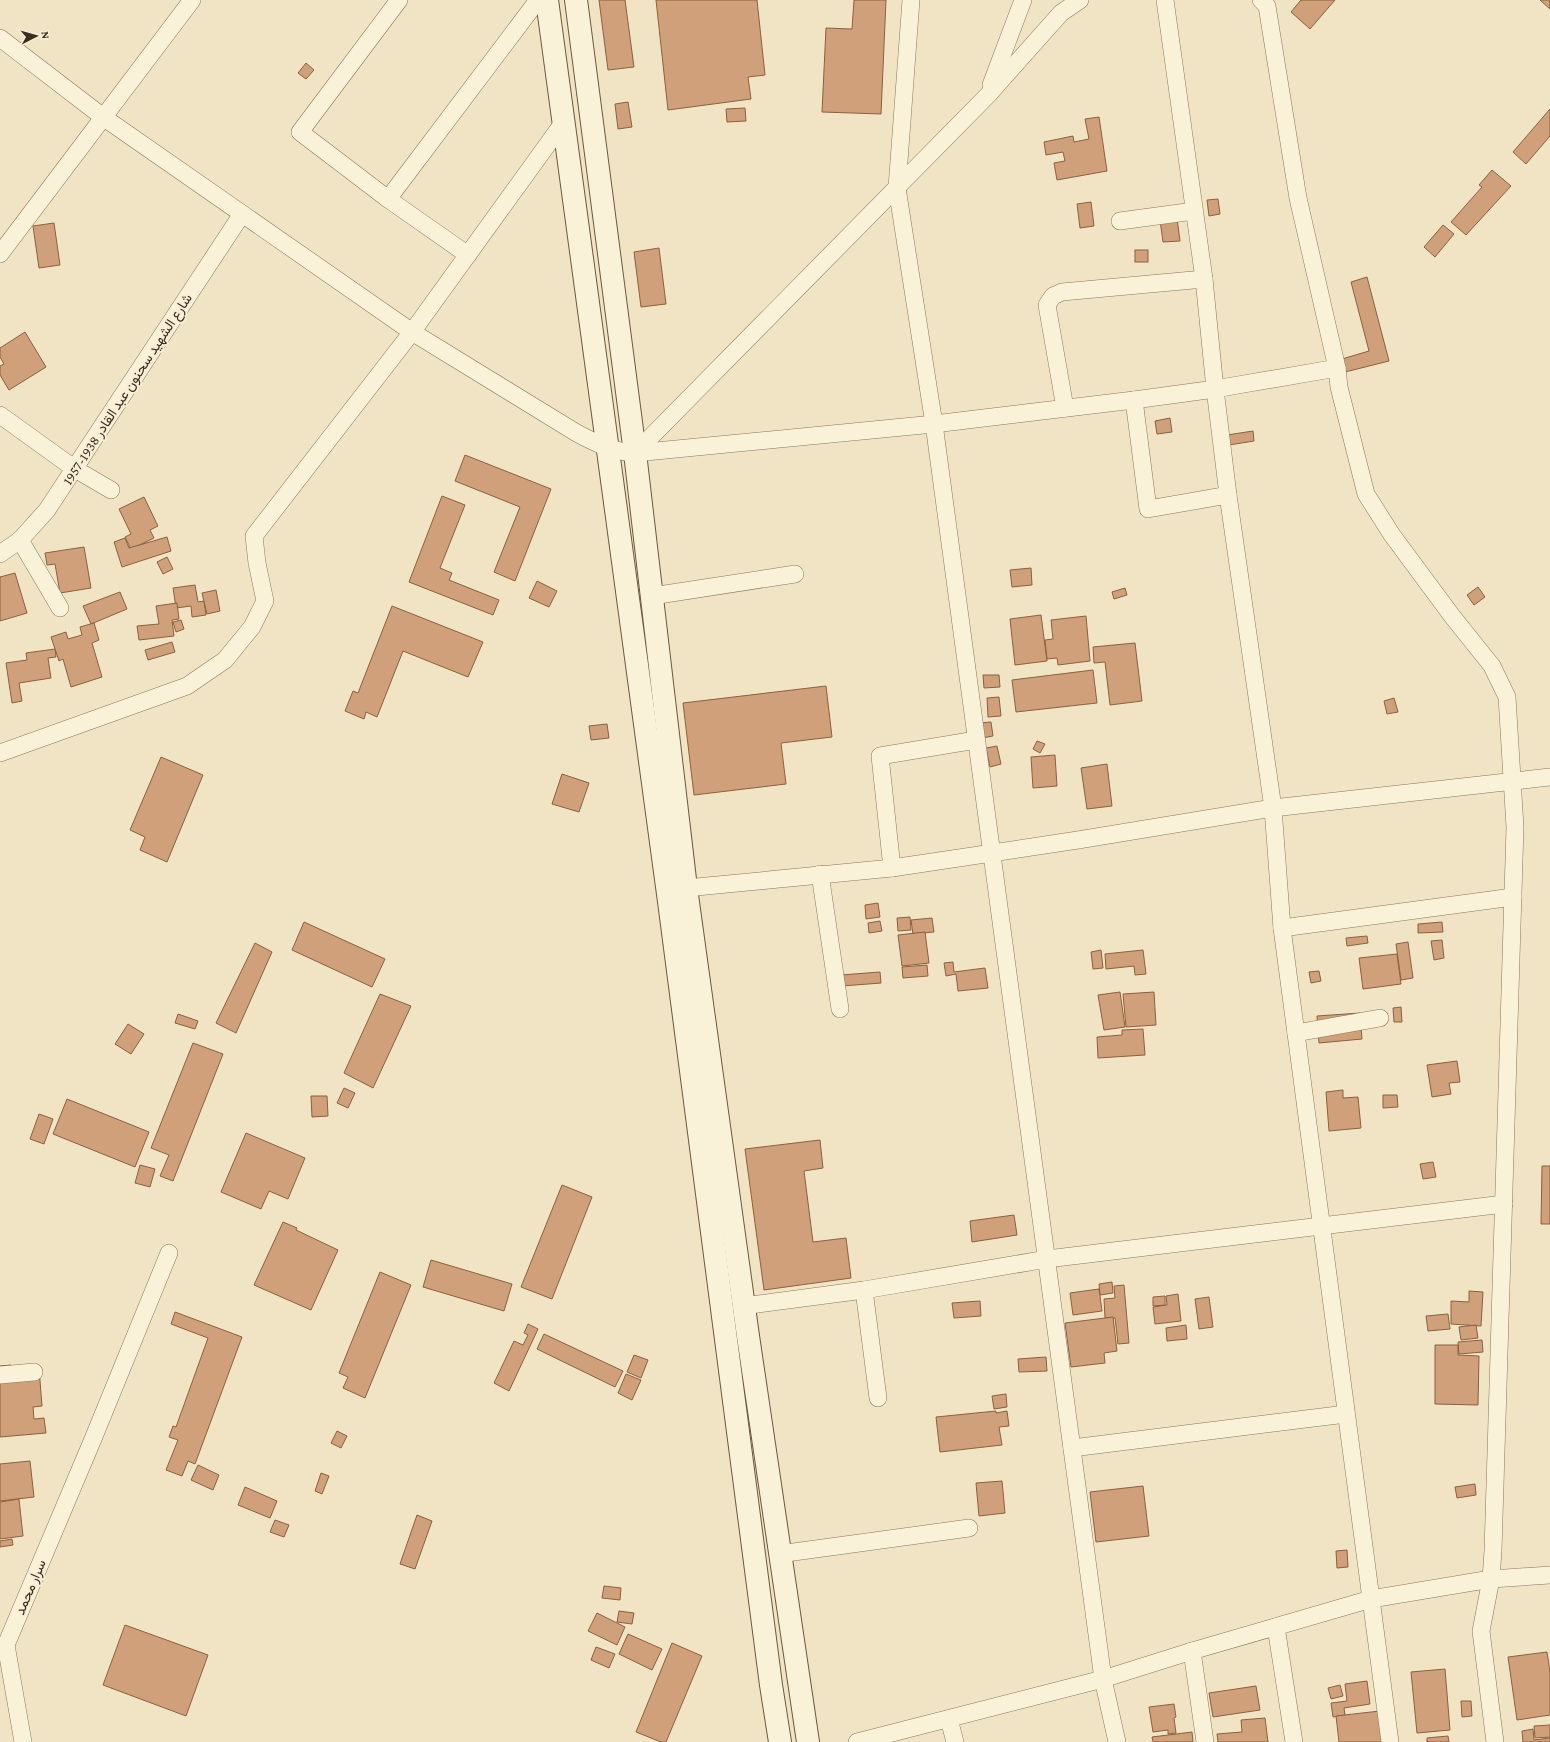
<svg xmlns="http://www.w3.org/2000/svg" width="1550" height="1742" viewBox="0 0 1550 1742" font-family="'Crimson Pro',Vazirmatn,serif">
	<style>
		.building { fill: #cfa07a; stroke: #8b603f }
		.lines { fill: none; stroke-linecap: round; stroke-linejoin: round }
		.street-casing { stroke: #8b765a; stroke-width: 18 }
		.secondary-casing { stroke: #6d573d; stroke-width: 24 }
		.street { stroke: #faf1d9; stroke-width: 17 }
		.secondary { stroke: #faf1d9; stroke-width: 22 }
		.labels { text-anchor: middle; stroke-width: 4; stroke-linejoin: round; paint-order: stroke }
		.street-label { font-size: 14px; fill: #3b2d1f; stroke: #f7eed5 }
	</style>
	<rect width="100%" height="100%" fill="#f0e4c5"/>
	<!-- building -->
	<g class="building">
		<polygon points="599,0 625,0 634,67 608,70"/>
		<polygon points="656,0 757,0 765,75 748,77 751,99 668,110"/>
		<polygon points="854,0 886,0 881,114 822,112 826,28 852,29"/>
		<polygon points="1301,0 1335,0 1310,29 1291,12"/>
		<polygon points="1540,0 1550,0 1550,9"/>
		<polygon points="306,63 314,70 306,79 298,73"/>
		<polygon points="628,102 632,127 618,129 615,104"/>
		<polygon points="745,108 746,121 727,122 726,109"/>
		<polygon points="1550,109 1550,136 1526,164 1513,152"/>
		<polygon points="1099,117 1107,171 1057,180 1054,163 1065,161 1063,152 1046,155 1044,142 1073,136 1074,142 1089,139 1085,119"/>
		<polygon points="1492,170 1511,186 1466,235 1451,222 1482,187 1479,185"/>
		<polygon points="1218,199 1220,214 1209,216 1207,200"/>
		<polygon points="1091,202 1094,226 1080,228 1077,204"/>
		<polygon points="1177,218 1180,241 1163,242 1160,220"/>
		<polygon points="54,223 60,265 39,268 33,226"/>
		<polygon points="1443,225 1454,234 1435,257 1424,247"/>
		<polygon points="659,248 666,304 641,307 634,252"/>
		<rect x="1135" y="250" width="13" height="12"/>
		<polygon points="1367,277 1389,361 1345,372 1342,359 1369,351 1351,282"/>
		<polygon points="25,332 46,367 9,390 0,375 0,366 4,364 0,357 0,348"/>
		<polygon points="1170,418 1172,432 1157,434 1155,421"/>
		<polygon points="1253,431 1254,441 1229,445 1227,435"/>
		<polygon points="465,455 551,489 515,581 494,572 520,507 455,481"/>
		<polygon points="442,496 465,505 440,568 452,573 449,580 499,600 493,615 409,582"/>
		<polygon points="144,497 158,526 150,530 154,538 131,549 125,537 131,534 119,509"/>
		<polygon points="167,537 171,551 122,567 114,542 125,538 129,548"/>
		<polygon points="84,547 91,588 60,593 55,564 47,565 45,553"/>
		<polygon points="167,557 173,569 163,574 157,562"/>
		<polygon points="1031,568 1032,585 1012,587 1010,570"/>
		<polygon points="15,573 27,613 0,621 0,577"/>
		<polygon points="537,581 557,591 549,607 529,598"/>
		<polygon points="195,585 198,602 204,601 206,615 192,617 191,606 176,608 173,588"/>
		<polygon points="1478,587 1485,597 1474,605 1467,595"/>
		<polygon points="1125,588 1127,595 1114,599 1112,592"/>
		<polygon points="216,590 220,611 207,614 202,593"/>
		<polygon points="120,592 127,609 91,624 83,606"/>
		<polygon points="177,603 179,619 172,620 174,636 139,640 137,626 159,624 156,606"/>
		<polygon points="392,606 483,642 468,677 403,651 377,717 366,712 364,719 345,711 353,691 358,693"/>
		<polygon points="1041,615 1047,661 1015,665 1010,619"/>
		<polygon points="1086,616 1090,661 1058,665 1057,658 1047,659 1045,640 1053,639 1051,620"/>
		<polygon points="181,620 184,629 176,632 173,622"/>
		<polygon points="94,623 99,640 92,643 102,677 71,687 63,659 59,661 51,637 66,632 68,639 82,635 80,627"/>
		<polygon points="172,642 175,652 148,660 145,650"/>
		<polygon points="1135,643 1142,701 1110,705 1105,662 1094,663 1093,647"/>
		<polygon points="55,649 56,657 48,658 51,678 19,683 22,701 12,703 6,663 27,660 26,653"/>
		<polygon points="1093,670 1097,703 1016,712 1012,680"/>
		<polygon points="983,675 999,675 1000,687 984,688"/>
		<polygon points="826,686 832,737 781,743 786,784 694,795 683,703"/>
		<polygon points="999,697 1001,716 988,717 987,698"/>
		<polygon points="1394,698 1398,712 1387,714 1384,701"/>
		<polygon points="991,722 993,736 982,738 980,723"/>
		<polygon points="607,724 609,738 591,740 589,726"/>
		<polygon points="1037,741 1045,744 1040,753 1033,749"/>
		<polygon points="997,746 1001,764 990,767 986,748"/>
		<polygon points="1055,755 1057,786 1033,788 1031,757"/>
		<polygon points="161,757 203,775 167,862 140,850 145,837 130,830"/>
		<polygon points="1107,764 1112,806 1087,809 1081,768"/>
		<polygon points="562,774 589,783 579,812 552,804"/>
		<polygon points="878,903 880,917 866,919 865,905"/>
		<polygon points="910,917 911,930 898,931 897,918"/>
		<polygon points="932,918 934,932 913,934 911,920"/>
		<polygon points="880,921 882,931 869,933 868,923"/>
		<polygon points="304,922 385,959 372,987 292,950"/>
		<polygon points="1442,922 1443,932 1418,933 1418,924"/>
		<polygon points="925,932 929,963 902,966 898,935"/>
		<polygon points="1367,936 1368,943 1347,946 1346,938"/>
		<polygon points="1442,940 1444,958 1434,960 1431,941"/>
		<polygon points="1408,942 1413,978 1401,980 1396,944"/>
		<polygon points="255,943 272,952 236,1033 216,1023"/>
		<polygon points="1101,950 1103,968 1093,969 1091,952"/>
		<polygon points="1143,950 1146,974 1135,975 1134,966 1106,969 1105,954"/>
		<polygon points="1397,954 1401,984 1363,989 1359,958"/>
		<polygon points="953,962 954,972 985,968 988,988 958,991 956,974 946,976 944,963"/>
		<polygon points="927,965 928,976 903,978 902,967"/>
		<polygon points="1319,971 1321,981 1311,983 1309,972"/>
		<polygon points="880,972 881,983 842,986 841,975"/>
		<polygon points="1120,992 1125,1027 1104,1030 1098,995"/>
		<polygon points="1154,992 1156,1025 1126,1027 1123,994"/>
		<polygon points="380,994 411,1006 373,1088 344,1073"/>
		<polygon points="1401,1007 1402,1022 1394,1022 1393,1008"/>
		<polygon points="1360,1013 1362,1039 1319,1043 1317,1016"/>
		<polygon points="178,1014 198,1021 195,1029 175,1023"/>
		<polygon points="128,1024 144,1034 131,1054 115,1044"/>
		<polygon points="1143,1029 1145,1055 1098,1058 1097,1037 1122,1035 1122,1030"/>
		<polygon points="193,1043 223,1054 173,1181 160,1176 169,1155 151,1148"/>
		<polygon points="1457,1061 1460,1082 1449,1083 1451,1094 1432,1097 1427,1065"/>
		<polygon points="344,1088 355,1093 348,1108 337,1103"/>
		<polygon points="1343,1090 1343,1098 1358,1097 1361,1128 1329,1131 1326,1092"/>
		<polygon points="1383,1095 1397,1095 1398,1107 1383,1108"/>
		<polygon points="311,1096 327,1096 328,1116 312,1117"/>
		<polygon points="67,1099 149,1132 135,1167 53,1134"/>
		<polygon points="39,1114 53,1119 44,1144 30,1139"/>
		<polygon points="246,1133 305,1158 288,1199 269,1191 261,1209 221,1192"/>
		<polygon points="820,1140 823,1168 804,1171 813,1242 846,1238 851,1278 764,1290 745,1149"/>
		<polygon points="1433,1162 1436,1177 1423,1179 1420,1164"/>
		<polygon points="140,1165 155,1169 150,1187 135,1183"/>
		<polygon points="1542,1166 1550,1166 1550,1224 1541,1224"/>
		<polygon points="562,1185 592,1197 552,1299 521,1287"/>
		<polygon points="1014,1215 1017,1235 972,1242 970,1221"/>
		<polygon points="283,1222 297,1228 296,1230 338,1250 311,1310 254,1285"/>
		<polygon points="431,1260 512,1284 504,1311 423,1287"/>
		<polygon points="380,1272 411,1285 365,1398 343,1388 348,1377 339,1373"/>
		<polygon points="1112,1282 1113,1293 1100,1295 1099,1284"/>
		<polygon points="1124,1285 1129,1343 1118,1344 1115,1318 1105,1318 1104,1299 1115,1298 1114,1286"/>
		<polygon points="1099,1289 1102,1311 1073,1315 1070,1293"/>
		<polygon points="1469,1291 1483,1292 1481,1326 1451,1324 1451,1301 1469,1302"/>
		<polygon points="1178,1294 1181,1321 1155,1324 1153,1307 1167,1305 1166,1296"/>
		<polygon points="1165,1296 1165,1305 1153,1306 1153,1297"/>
		<polygon points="1209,1297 1213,1327 1199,1329 1195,1299"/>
		<polygon points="980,1301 981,1316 954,1318 952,1303"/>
		<polygon points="175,1312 242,1337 195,1464 188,1461 182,1476 166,1470 178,1440 169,1437 173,1426 176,1427 208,1338 171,1324"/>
		<polygon points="1448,1314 1450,1329 1428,1331 1426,1316"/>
		<polygon points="1113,1317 1117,1351 1104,1353 1105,1363 1071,1367 1065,1323"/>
		<polygon points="528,1324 538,1329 509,1391 494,1383 514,1341 523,1345 528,1335 524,1333"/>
		<polygon points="1186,1325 1187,1339 1167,1341 1166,1328"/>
		<polygon points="1476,1325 1478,1338 1461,1340 1459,1327"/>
		<polygon points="544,1334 623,1371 615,1387 537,1349"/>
		<polygon points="1482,1340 1483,1352 1459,1354 1458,1342"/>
		<polygon points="1435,1345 1458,1345 1458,1355 1479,1356 1478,1405 1435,1404"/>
		<polygon points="634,1355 648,1360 641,1378 627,1372"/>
		<polygon points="1046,1357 1047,1371 1019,1372 1018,1359"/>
		<polygon points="11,1365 11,1370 39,1368 42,1406 33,1407 34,1419 44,1418 46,1433 0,1437 0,1366"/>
		<polygon points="626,1374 641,1380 632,1400 618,1393"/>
		<polygon points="1006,1394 1007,1407 994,1409 992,1396"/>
		<polygon points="996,1411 996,1413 1007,1411 1009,1426 999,1427 1002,1445 940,1452 936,1417"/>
		<polygon points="337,1431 347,1436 341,1448 331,1443"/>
		<polygon points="30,1461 34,1497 0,1501 0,1464"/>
		<polygon points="198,1465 219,1475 213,1490 191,1480"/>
		<polygon points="321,1473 329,1476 322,1494 315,1491"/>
		<polygon points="1002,1481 1005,1513 979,1516 976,1483"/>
		<polygon points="1475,1484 1476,1495 1457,1498 1455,1487"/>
		<polygon points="1143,1486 1149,1536 1096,1542 1090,1492"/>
		<polygon points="245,1487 277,1501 270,1518 238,1505"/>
		<polygon points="19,1499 23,1536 0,1539 0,1502"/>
		<polygon points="417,1515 432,1521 415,1569 400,1564"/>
		<polygon points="275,1520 289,1525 284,1537 270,1532"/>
		<polygon points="12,1539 13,1545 0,1547 0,1541"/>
		<polygon points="1347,1550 1348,1567 1337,1568 1336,1551"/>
		<polygon points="604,1586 621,1588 620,1600 602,1598"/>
		<polygon points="619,1611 634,1613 632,1624 617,1622"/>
		<polygon points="597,1613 625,1627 617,1645 588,1631"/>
		<polygon points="125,1625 208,1655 186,1716 103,1685"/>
		<polygon points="628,1634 662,1649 652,1670 619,1654"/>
		<polygon points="672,1643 702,1656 666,1742 661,1742 636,1732"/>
		<polygon points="596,1647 615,1654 609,1668 591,1660"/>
		<polygon points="1547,1652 1550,1672 1550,1715 1517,1720 1508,1657"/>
		<polygon points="1445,1669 1450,1730 1417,1733 1411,1672"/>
		<polygon points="1367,1681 1370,1704 1344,1708 1345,1715 1333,1717 1331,1703 1347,1701 1345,1684"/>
		<polygon points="1340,1685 1343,1696 1331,1699 1328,1688"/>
		<polygon points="1256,1686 1260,1710 1213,1717 1209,1693"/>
		<polygon points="1461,1701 1471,1701 1472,1716 1462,1717"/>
		<polygon points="1174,1704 1176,1717 1174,1718 1176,1733 1168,1734 1168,1730 1153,1732 1149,1707"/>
		<polygon points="1380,1711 1384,1742 1339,1742 1336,1716"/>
		<polygon points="1265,1718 1268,1742 1218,1742 1217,1734 1242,1732 1241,1720"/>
		<polygon points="1550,1725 1550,1737 1535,1738 1534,1726"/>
		<polygon points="1533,1729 1534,1740 1550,1738 1550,1742 1523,1742 1522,1731"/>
		<polygon points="1192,1732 1193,1742 1153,1742 1152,1737"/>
		<polygon points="1448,1736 1449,1742 1427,1742 1427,1738"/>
	</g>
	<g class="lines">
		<defs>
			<g id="street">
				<polyline points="399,0 300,132 388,199 538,0"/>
				<polyline points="911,0 897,188 934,424 1103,1679 1117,1742"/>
				<polyline points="1165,0 1204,279 1215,389 1228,495 1273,808 1282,928 1390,1742"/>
				<polyline points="1261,0 1267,6 1298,198 1337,368 1339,387 1366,494 1392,535 1452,616 1492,666 1507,697 1515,827 1493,1551 1491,1579 1481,1631 1495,1742"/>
				<path d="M0,38L103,117L412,332L575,432C595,443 613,452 635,453L934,424L1134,400L1215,389L1337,368"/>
				<polyline points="991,85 1023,0"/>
				<polyline points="388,199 468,255"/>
				<polyline points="1120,221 1194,211"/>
				<polyline points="0,254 192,0"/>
				<polyline points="1134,400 1148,509 1228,495"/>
				<polyline points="1065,408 1047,305 1053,296 1062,292 1204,279"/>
				<polyline points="0,415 75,469 111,490"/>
				<polyline points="635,453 988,95 1061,13 1080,0"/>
				<polyline points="20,540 60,608"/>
				<polyline points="0,554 20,540 47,510 242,214"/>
				<polyline points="652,596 795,574"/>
				<polyline points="0,753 187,686 225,660 252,627 265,601 257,563 254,536 412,332 563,123"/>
				<polyline points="892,868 880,756 976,740"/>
				<polyline points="820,874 840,1009"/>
				<polyline points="676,892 686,888 892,868 1078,840 1273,808 1550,777"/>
				<polyline points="1282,928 1513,897"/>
				<polyline points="1296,1033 1380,1018"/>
				<polyline points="864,1290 878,1398"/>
				<polyline points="743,1306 864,1290 1047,1259 1504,1204"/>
				<polyline points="0,1375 34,1372"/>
				<polyline points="1072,1448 1346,1414"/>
				<polyline points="779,1554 969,1528"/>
				<polyline points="1276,1627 1294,1742"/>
				<polyline points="1192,1651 1205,1742"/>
				<polyline points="949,1719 955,1742"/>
				<polyline points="23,1742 6,1645 93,1439 169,1253"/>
				<polyline points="857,1742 1103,1679 1192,1651 1371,1599 1491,1579 1550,1575"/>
			</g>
			<g id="secondary">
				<polyline points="547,0 668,894 771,1685 780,1742"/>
				<polyline points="576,0 635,453 686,888 748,1336 808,1742"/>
			</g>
		</defs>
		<!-- street casing -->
		<use href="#street" class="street-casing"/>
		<!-- secondary casing -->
		<use href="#secondary" class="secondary-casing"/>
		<!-- street -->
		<use href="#street" class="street"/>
		<!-- secondary -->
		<use href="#secondary" class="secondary"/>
	</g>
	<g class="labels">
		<!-- street labels -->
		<g class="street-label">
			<text transform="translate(127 389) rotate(-57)" y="5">شارع الشهيد سحنون عبد القادر 1938-1957</text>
			<text transform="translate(30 1587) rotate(-67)" y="5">سرار محمد</text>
		</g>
	</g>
	<!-- north arrow -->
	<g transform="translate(36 36) rotate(84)" stroke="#f7eed5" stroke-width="3" paint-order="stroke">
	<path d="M0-3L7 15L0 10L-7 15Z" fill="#3b2d1f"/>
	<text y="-6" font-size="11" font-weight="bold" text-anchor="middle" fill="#3b2d1f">N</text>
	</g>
</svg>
